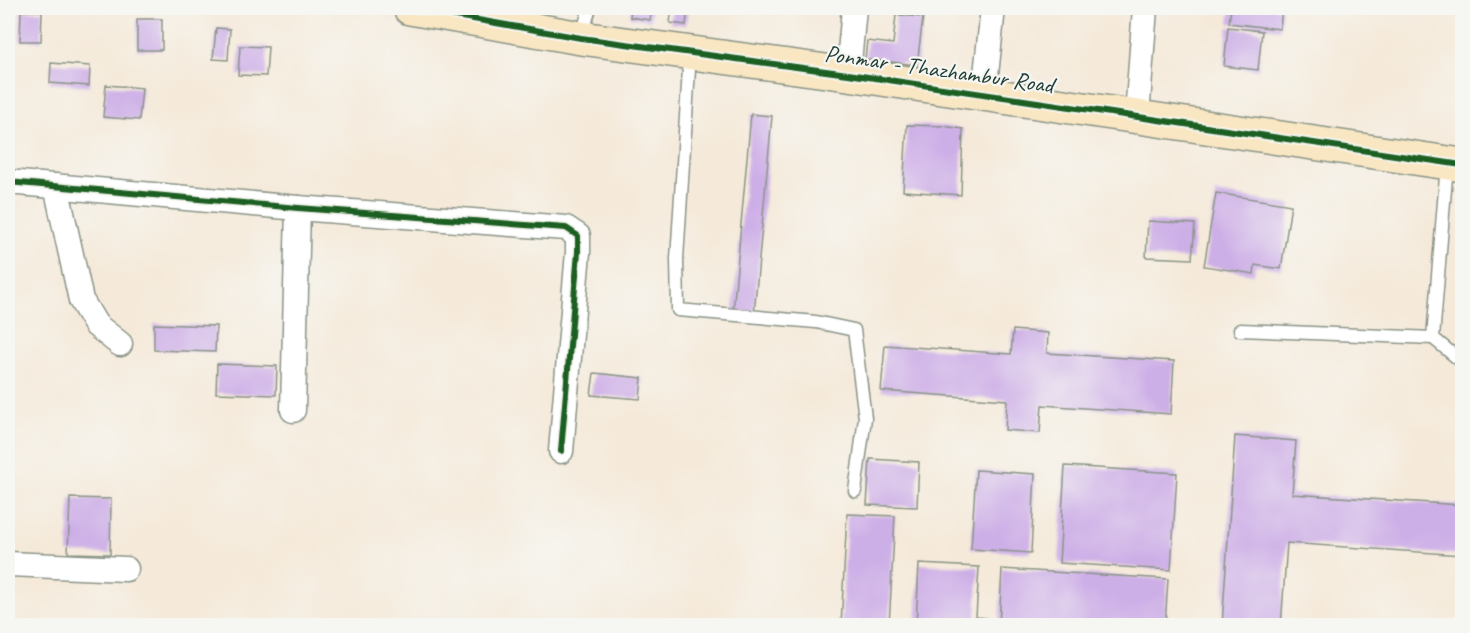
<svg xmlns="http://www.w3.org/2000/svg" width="1470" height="633" viewBox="0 0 1470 633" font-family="Caveat,sans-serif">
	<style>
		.building { fill: #cdafe7 }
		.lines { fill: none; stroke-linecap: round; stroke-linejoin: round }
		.lane-casing { stroke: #8a9487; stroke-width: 15 }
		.street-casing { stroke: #8a9487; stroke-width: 27 }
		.secondary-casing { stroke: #8a9487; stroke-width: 36 }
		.lane { stroke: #fff; stroke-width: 12 }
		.street { stroke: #fff; stroke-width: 24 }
		.secondary { stroke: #f9e7c3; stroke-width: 33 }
		.cycleway-casing { stroke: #f6f6f2; stroke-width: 10 }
		.cycleway { stroke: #1b5e20; stroke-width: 6 }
		.labels { text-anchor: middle; stroke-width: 4.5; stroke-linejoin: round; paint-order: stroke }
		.street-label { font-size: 24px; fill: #1f3d34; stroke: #f6f6f2 }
	</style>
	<rect width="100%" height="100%" fill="#f6f6f2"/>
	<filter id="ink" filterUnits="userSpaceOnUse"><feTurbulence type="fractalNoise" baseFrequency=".0167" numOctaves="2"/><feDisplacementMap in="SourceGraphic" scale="12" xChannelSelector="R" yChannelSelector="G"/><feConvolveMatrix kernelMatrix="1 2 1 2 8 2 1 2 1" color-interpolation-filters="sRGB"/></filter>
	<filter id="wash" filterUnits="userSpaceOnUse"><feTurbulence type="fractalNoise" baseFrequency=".008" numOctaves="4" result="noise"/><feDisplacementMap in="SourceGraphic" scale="24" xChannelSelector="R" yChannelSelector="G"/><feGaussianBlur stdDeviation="1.35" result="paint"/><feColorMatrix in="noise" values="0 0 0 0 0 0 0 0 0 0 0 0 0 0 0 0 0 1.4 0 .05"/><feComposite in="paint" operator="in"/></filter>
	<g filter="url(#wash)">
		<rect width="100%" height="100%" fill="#f5eada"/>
		<g id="blocks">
			<!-- building -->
			<g class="building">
				<polygon points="631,8 652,8 650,20 630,17"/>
				<polygon points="672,8 688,8 686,25 670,23"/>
				<polygon points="1231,8 1282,8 1280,29 1229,23"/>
				<polygon points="21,11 42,11 41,41 20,41"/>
				<polygon points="896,15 923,17 917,65 865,59 867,41 893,44"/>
				<rect x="137" y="19" width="25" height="31"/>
				<polygon points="1228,27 1262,31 1258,70 1224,66"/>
				<polygon points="216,28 230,29 228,60 213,59"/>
				<polygon points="240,46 268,47 266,76 238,75"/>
				<polygon points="51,63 90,66 89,86 50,83"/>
				<polygon points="106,85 142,88 139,120 103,117"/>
				<polygon points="751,114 772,116 754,314 733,312"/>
				<polygon points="907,125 943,126 963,129 961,195 903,191"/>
				<polygon points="1216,193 1291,205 1281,269 1255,265 1254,274 1204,266"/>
				<polygon points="1148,221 1195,224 1192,259 1146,257"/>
				<polygon points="154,324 216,326 215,352 154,350"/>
				<polygon points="1013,330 1048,333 1047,353 1174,361 1171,414 1042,405 1040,433 1005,430 1007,400 881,391 885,345 1011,354"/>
				<polygon points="217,364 277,366 276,395 216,393"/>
				<polygon points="594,373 642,378 640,399 591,395"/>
				<polygon points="1235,436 1296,441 1292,494 1462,505 1462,555 1287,543 1281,626 1222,626"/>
				<polygon points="870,459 919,462 917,507 867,505"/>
				<polygon points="1065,466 1177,473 1171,570 1059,563"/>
				<polygon points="976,470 1035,474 1031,553 971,549"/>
				<polygon points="70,498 111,499 110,554 68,553"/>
				<polygon points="847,514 895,516 889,626 841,626"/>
				<polygon points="919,564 979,567 976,617 987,618 987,626 916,626"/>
				<polygon points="1002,569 1168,579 1165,626 999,626"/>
			</g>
		</g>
	</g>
	<g filter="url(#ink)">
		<use href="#blocks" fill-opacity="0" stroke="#8a9487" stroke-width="1.5"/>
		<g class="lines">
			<defs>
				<g id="lane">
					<polyline points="581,37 590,8"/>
					<polyline points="690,53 677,259 678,310 816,322 854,330 865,418 855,491"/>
					<polyline points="1447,164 1433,338 1462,362"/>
					<polyline points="1240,330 1433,338"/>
				</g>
				<g id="street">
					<polyline points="848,74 854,8"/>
					<polyline points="984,94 993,8"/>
					<polyline points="1137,116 1145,8"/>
					<polyline points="8,182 298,208 566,228 578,236 578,252 561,451"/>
					<polyline points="56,186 81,300 96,325 120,344"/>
					<polyline points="293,410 298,208"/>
					<polyline points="8,564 126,569"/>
				</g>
				<polyline id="secondary" points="410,8 581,38 848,74 1462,165"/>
			</defs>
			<!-- lane casing -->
			<use href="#lane" class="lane-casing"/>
			<!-- street casing -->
			<use href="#street" class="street-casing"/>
			<!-- secondary casing -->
			<use href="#secondary" class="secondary-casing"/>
			<!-- lane -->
			<use href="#lane" class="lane"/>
			<!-- street -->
			<use href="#street" class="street"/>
			<!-- secondary -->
			<use href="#secondary" class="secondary"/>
			<defs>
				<g id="cycleway">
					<polyline points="410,8 581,38 848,74 1462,165"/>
					<polyline points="8,182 298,208 566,228 578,236 578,252 561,451"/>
				</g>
			</defs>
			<!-- cycleway casing -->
			<use href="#cycleway" class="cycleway-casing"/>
			<!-- cycleway -->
			<use href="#cycleway" class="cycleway"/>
		</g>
	</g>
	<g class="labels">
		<!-- street labels -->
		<g class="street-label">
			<text transform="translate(939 69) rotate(8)" y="8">Ponmar - Thazhambur Road</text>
		</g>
	</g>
	<!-- margin -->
	<rect width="1470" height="633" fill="none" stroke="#f6f6f2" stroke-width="30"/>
</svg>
